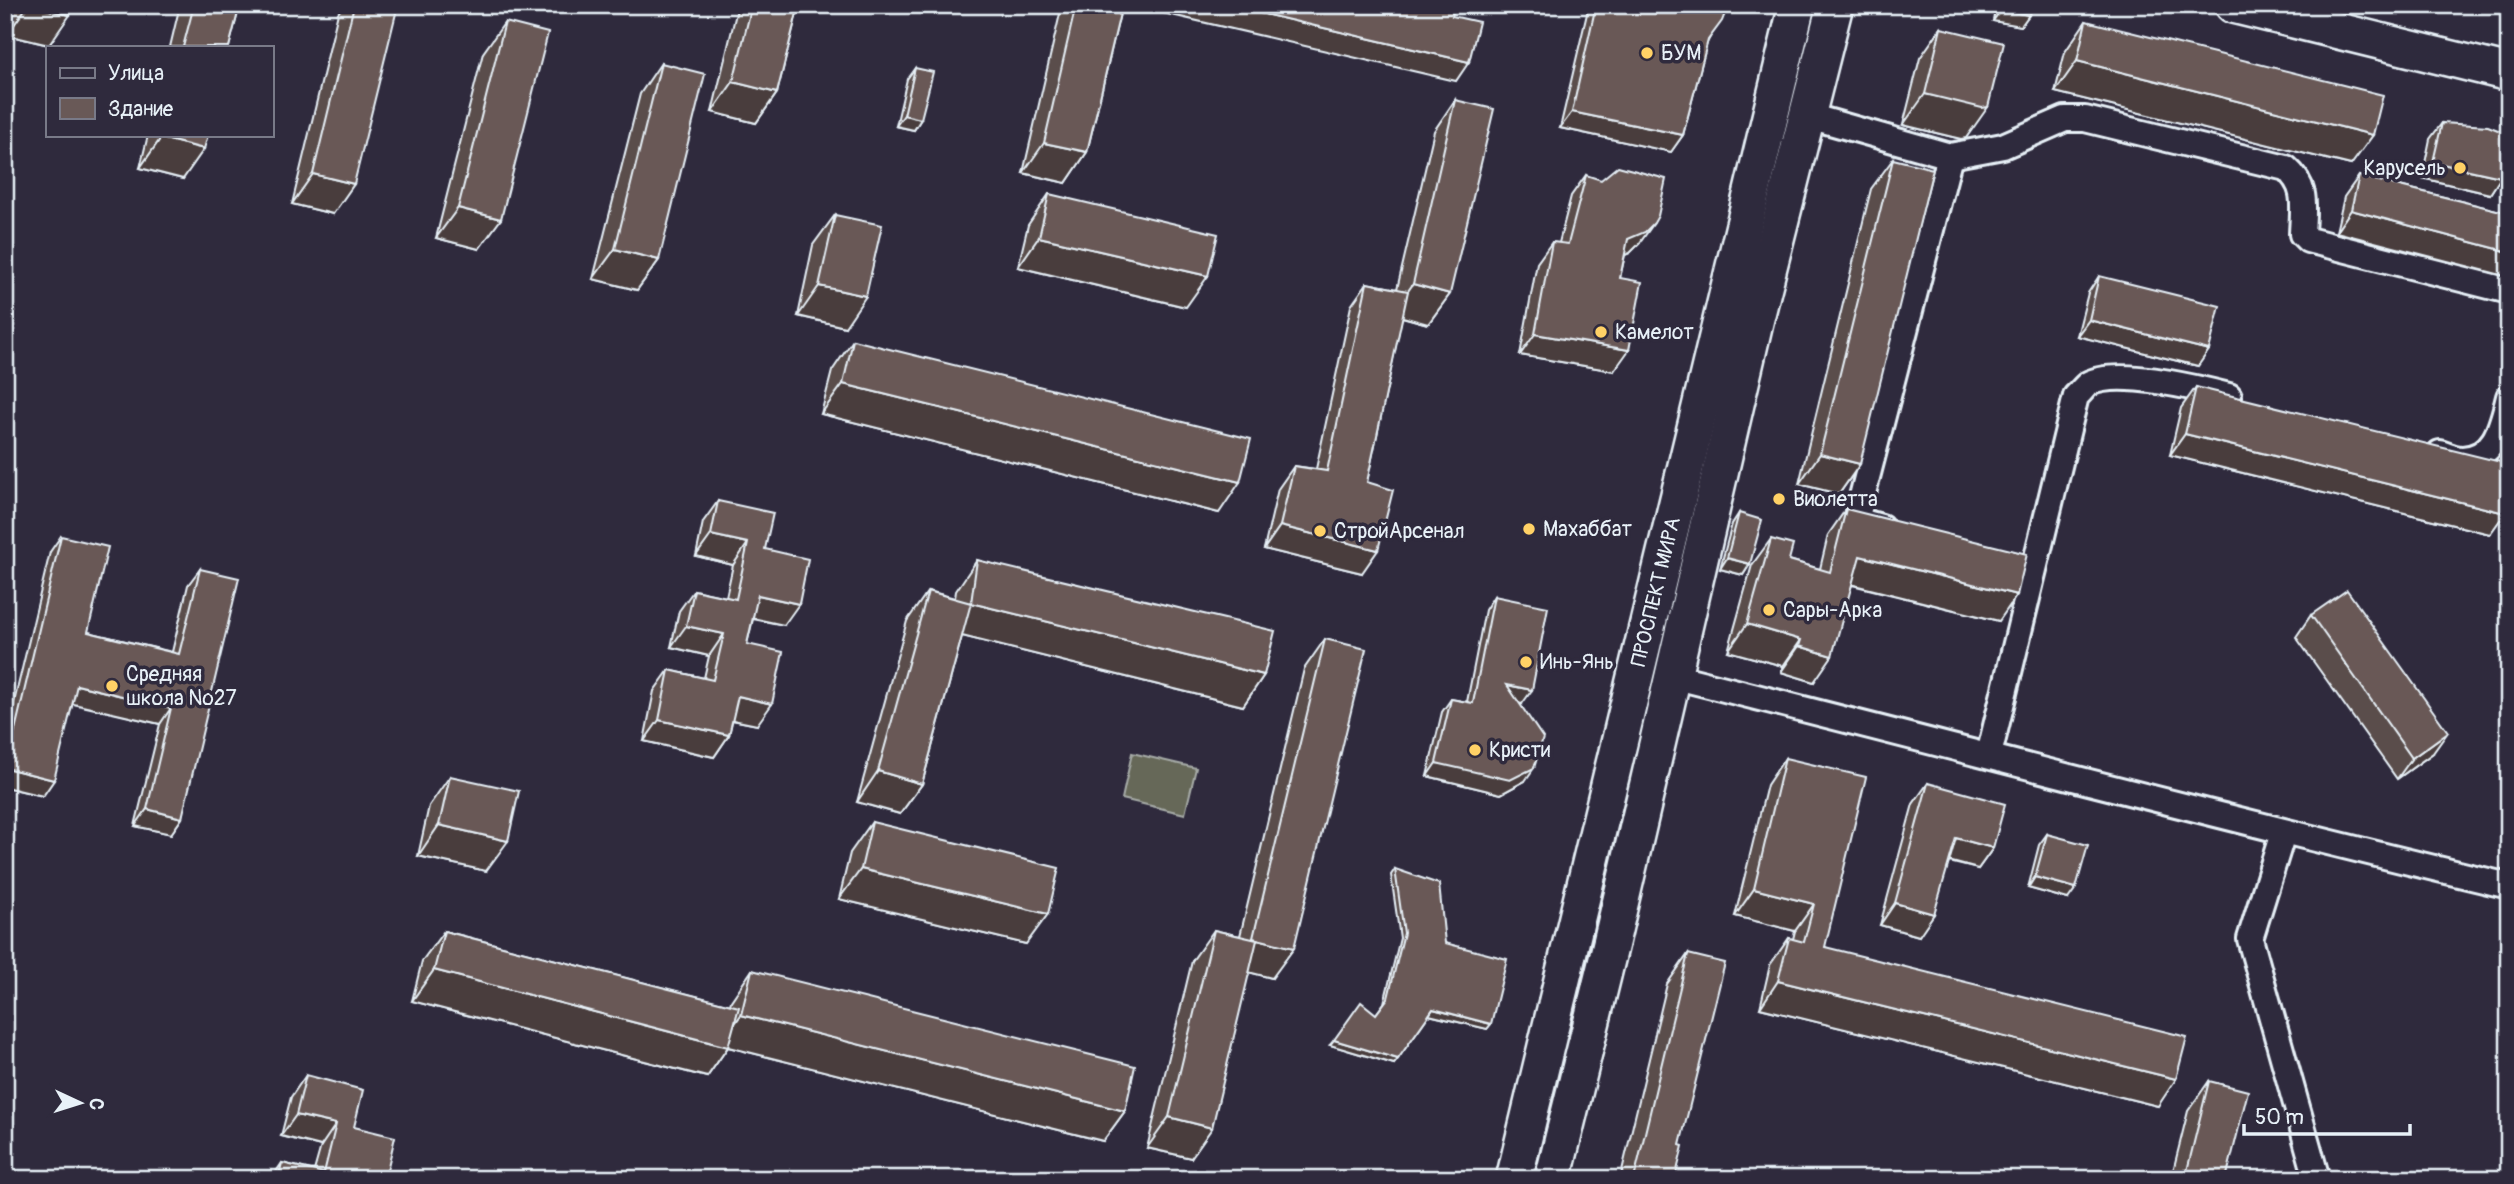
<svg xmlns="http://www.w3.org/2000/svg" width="2514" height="1184" viewBox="0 0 2514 1184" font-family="Pangolin,sans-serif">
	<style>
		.green { fill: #666759; stroke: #a7aca8; stroke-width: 2 }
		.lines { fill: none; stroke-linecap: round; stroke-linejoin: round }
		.minor-casing { stroke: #e8f1f8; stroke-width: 30 }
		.secondary-casing { stroke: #e8f1f8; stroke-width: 40 }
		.minor { stroke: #2f2a3d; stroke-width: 24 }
		.secondary { stroke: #2f2a3d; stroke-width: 35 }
		.wall { fill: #5a4d4b; stroke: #e8f1f8; stroke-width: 2 }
		.shaded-wall { fill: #4a3e3d; stroke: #e8f1f8; stroke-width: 2 }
		.building { fill: #695957; stroke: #e8f1f8; stroke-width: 2 }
		.poi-dot { fill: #ffd166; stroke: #2f2a3d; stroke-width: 2.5 }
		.labels { text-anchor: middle; stroke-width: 7; stroke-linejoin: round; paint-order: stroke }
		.poi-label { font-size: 21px; fill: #e8f1f8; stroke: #2f2a3d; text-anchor: start }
		.street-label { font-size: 21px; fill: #e8f1f8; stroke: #2f2a3d }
	</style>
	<rect width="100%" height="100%" fill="#2f2a3d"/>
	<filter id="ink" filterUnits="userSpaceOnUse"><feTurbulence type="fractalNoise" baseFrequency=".0143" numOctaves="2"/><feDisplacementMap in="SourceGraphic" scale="14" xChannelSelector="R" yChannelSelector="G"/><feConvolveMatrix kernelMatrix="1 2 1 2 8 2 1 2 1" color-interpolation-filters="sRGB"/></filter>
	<g filter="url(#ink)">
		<!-- green -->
		<polygon class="green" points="1132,753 1196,768 1185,814 1122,799"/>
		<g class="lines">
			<defs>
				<g id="minor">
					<polyline points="1809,116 1950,156 1856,520 1881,527"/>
					<path d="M1950,156L2003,146L2065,119H2085L2286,168C2308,187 2303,206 2302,234L2308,240L2509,291"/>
					<path d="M2440,453C2446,455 2455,459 2462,459C2496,458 2502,424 2509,397"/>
					<path d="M1673,676C1952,746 2229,820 2509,886"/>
					<path d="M1989,755L2076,396C2080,393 2084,387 2088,384C2116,368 2198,388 2229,396"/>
					<polyline points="2283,833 2250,939 2317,1179"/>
				</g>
				<g id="secondary">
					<polyline points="2233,5 2509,73"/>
					<path id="s1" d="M1514,1179L1797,5"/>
					<polyline points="1553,1179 1611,943 1755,322 1835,5"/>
				</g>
			</defs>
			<!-- minor casing -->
			<use href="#minor" class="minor-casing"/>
			<!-- secondary casing -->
			<use href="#secondary" class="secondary-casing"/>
			<!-- minor -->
			<use href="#minor" class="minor"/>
			<!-- secondary -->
			<use href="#secondary" class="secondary"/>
		</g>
		<!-- wall -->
		<g class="wall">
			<polygon points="14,5 73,5 49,45 7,35"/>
			<polygon points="180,5 240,5 229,47 170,47"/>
			<polygon points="344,5 398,5 333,214 292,204 338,13"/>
			<polygon points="738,5 799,5 777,93 756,123 712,112"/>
			<polygon points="1062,5 1122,5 1087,152 1066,183 1023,173"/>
			<polygon points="1589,5 1727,5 1707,43 1683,135 1671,152 1560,128"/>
			<polygon points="1996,5 2031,5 2029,15 2021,26 1993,21"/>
			<polygon points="2086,21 2351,165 2055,92 2065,52"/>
			<polygon points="505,22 479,249 436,238 483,53"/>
			<polygon points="1941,28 1966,138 1961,139 1903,125 1920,58"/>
			<polygon points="661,63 659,260 637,290 593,279 640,94"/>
			<polygon points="915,68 921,119 914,130 896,126 907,79"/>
			<polygon points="1455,100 1450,294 1428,324 1402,317 1367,482 1362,573 1264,549 1278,489 1294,466 1316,469 1351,306 1367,283 1397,289 1434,131"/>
			<polygon points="2442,123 2501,177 2490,194 2422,178 2430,139"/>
			<polygon points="148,135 208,135 183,179 140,168"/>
			<polygon points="1893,159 1860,464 1839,494 1799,484 1871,189"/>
			<polygon points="1586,175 1639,244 1630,253 1625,255 1620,278 1614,371 1520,355 1537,263 1552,242 1559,243 1571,196"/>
			<polygon points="2359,176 2509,213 2509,277 2336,232 2344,197"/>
			<polygon points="1049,194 1186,307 1018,267 1028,225"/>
			<polygon points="835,215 845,327 798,316 813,245"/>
			<polygon points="2099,276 2198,366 2077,336 2088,293"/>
			<polygon points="853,340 1219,513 821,414 832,371"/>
			<polygon points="2196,387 2490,534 2170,455 2181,408"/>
			<polygon points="718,501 765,549 784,625 753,619 747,644 757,725 732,720 729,735 714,757 644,741 654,691 669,670 704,678 709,656 671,647 679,611 694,590 726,597 733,565 696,556 703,522"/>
			<polygon points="1846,509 1999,621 1852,585 1814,682 1781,672 1783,666 1728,651 1752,565 1771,539 1789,560 1820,569 1828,535"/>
			<polygon points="1739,513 1750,564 1743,575 1720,569 1732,524"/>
			<polygon points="61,536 88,632 172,652 188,585 200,569 182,818 171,834 135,826 160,724 73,703 43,796 5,787 5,740 50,552"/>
			<polygon points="977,560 1264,675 1243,706 962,636 922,784 900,814 857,802 907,621 928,591 955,598 956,591"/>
			<polygon points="1494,596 1522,704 1518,703 1525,781 1501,794 1427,776 1442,712 1451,699 1467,702 1485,610"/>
			<polygon points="2311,615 2433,753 2397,779 2296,637"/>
			<polygon points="1325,639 1272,978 1249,972 1191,1158 1147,1148 1192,961 1214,930 1240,936 1304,669"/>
			<polygon points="1785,758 1825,947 2158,1106 1760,1008 1770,965 1789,938 1793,939 1795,931 1735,916 1767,785"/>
			<polygon points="450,776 486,871 418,856 429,806"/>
			<polygon points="1928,783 1993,848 1978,869 1949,862 1919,936 1880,925 1913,804"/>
			<polygon points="872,822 1026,944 839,899 850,853"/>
			<polygon points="2047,834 2068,899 2028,888 2039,845"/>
			<polygon points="1395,869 1445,943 1491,1024 1487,1029 1429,1015 1394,1064 1330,1045 1376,1014 1384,1003 1400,938 1391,875"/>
			<polygon points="444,931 730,1005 731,1001 752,970 1125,1111 1103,1141 728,1047 707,1077 412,1001 422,961"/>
			<polygon points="1688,954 1680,1145 1675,1179 1620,1179 1667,984"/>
			<polygon points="306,1075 354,1127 385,1179 271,1179 282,1163 314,1171 321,1146 281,1136 291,1097"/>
			<polygon points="2209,1081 2226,1179 2171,1179 2188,1111"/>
		</g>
		<!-- shaded-wall -->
		<g class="shaded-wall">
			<polygon points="28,5 70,15 49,45 7,35"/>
			<polygon points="1164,5 1226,5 1469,62 1456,81 1159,12"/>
			<polygon points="2001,10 2029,15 2021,26 1993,21"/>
			<polygon points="2077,61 2373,135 2351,165 2055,92"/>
			<polygon points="733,82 777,93 756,123 712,112"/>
			<polygon points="1925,94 1988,107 1966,138 1961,139 1903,125"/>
			<polygon points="1572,112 1683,135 1671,152 1560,128"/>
			<polygon points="904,115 921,119 914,130 896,126"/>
			<polygon points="161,138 204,149 183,179 140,168"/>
			<polygon points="1044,143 1087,152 1066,183 1023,173"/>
			<polygon points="2433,162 2501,177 2490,194 2422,178"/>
			<polygon points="313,174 354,184 333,214 292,204"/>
			<polygon points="458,208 501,219 479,249 436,238"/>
			<polygon points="2351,210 2509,252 2509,277 2336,232"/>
			<polygon points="1654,223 1639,244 1630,253 1613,260 1628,239"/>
			<polygon points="1039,237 1208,276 1186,307 1018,267"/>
			<polygon points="615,249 659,260 637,290 593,279"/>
			<polygon points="1413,284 1450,294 1428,324 1392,314"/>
			<polygon points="819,286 866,296 845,327 798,316"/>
			<polygon points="2089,320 2209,350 2198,366 2077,336"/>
			<polygon points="1535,334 1629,350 1614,371 1520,355"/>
			<polygon points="843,384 1240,482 1219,513 821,414"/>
			<polygon points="2185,434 2505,513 2490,534 2170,455"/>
			<polygon points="1820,454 1860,464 1839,494 1799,484"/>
			<polygon points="1280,526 1378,550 1362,573 1264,549"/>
			<polygon points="711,535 748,543 733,565 696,556"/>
			<polygon points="1860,556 2017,595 1999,621 1842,582"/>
			<polygon points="1727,558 1750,564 1743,575 1720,569"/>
			<polygon points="758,595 799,604 784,625 743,616"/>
			<polygon points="971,603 1264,675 1243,706 950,633"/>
			<polygon points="1747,624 1801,640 1783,666 1728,651"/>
			<polygon points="686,626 724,634 709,656 671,647"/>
			<polygon points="1799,646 1832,656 1814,682 1781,672"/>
			<polygon points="77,685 171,708 160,724 65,702"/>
			<polygon points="1507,685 1532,690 1522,704 1497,699"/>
			<polygon points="738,696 772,704 757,725 723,718"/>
			<polygon points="659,720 729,735 714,757 644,741"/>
			<polygon points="2448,732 2433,753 2397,779 2412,758"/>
			<polygon points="1436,763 1534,768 1525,781 1501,794 1427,776"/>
			<polygon points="6,768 54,780 43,796 5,787"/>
			<polygon points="878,771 922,784 900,814 857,802"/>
			<polygon points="147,809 182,818 171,834 135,826"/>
			<polygon points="439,825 508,841 486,871 418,856"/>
			<polygon points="1956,838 1993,848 1978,869 1941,859"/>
			<polygon points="861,869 1048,914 1026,944 839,899"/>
			<polygon points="2035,877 2076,888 2068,899 2028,888"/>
			<polygon points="1754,889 1814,904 1795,931 1735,916"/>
			<polygon points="1895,903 1934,914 1919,936 1880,925"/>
			<polygon points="1253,938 1294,948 1272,978 1232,968"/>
			<polygon points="434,970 720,1045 741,1015 1125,1111 1103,1141 728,1047 707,1077 412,1001"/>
			<polygon points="1778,981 2176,1079 2158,1106 1760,1008"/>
			<polygon points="1433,1009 1491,1024 1487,1029 1429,1015"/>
			<polygon points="1334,1040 1398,1059 1394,1064 1330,1045"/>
			<polygon points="296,1115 336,1124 321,1146 281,1136"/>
			<polygon points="1169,1117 1212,1128 1191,1158 1147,1148"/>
			<polygon points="347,1175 363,1179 344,1179"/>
		</g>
		<!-- building -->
		<g class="building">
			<polygon points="30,5 73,5 70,15"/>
			<polygon points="194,5 240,5 229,47 183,47"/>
			<polygon points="354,5 398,5 354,184 313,174"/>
			<polygon points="752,5 799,5 777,93 733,82"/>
			<polygon points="1076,5 1122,5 1087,152 1044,143"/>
			<polygon points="1226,5 1455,5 1452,16 1479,22 1469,62"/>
			<polygon points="1596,5 1727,5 1727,8 1722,21 1708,40 1683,135 1572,112"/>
			<polygon points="2002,5 2031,5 2029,15 2001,10"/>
			<polygon points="2086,21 2383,95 2373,135 2077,61"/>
			<polygon points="505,22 548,33 501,219 458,208"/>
			<polygon points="1941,28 2004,43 1988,107 1982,108 1925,94"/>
			<polygon points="661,63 705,74 659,260 615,249"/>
			<polygon points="915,68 933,72 921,119 904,115"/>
			<polygon points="1455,100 1494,109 1450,294 1413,284"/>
			<polygon points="2442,123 2488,126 2508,134 2509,149 2501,177 2433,162"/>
			<polygon points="162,135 208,135 204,149 161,138"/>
			<polygon points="1893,159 1933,169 1860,464 1820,454"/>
			<polygon points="1618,166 1666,179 1658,216 1654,223 1645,232 1628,239 1620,278 1642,282 1629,350 1535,334 1552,242 1568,244 1586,175 1601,180"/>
			<polygon points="2359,176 2509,213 2509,252 2351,210"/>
			<polygon points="1049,194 1218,234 1208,276 1039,237"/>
			<polygon points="835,215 882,225 866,296 819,286"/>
			<polygon points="2099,276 2220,306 2209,350 2089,320"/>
			<polygon points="1367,283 1408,291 1367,482 1393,490 1378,550 1280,526 1294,466 1327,471"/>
			<polygon points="853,340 1251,439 1240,482 843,384"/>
			<polygon points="2196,387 2509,464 2509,499 2505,513 2185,434"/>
			<polygon points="718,501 773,513 765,549 808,559 799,604 758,595 747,644 783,652 772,704 738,696 729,735 659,720 669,670 713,680 724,634 686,626 694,590 736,599 748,543 711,535"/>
			<polygon points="1846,509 2027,554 2017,595 1860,556 1832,656 1799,646 1801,640 1747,624 1771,539 1793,545 1789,560 1830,572"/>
			<polygon points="1739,513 1762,520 1750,564 1727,558"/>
			<polygon points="61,536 108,547 88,632 179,654 200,569 239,578 182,818 147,809 171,708 77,685 54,780 6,768"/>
			<polygon points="977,560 1275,631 1264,675 971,603"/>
			<polygon points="2347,590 2448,732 2412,758 2311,615"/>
			<polygon points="928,591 971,603 922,784 878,771"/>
			<polygon points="1494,596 1548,607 1532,690 1507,685 1543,738 1534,768 1510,780 1436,763 1451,699 1473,703"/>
			<polygon points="1325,639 1366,649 1294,948 1253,938"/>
			<polygon points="1785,758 1866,777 1825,947 2187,1037 2176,1079 1778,981 1789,938 1804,942 1814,904 1754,889"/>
			<polygon points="450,776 519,791 508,841 439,825"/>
			<polygon points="1928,783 2005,804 1993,848 1956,838 1934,914 1895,903"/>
			<polygon points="872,822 1059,868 1048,914 861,869"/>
			<polygon points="2047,834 2088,845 2076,888 2035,877"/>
			<polygon points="1395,869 1439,884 1445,943 1507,959 1491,1024 1433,1009 1398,1059 1334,1040 1361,1002 1376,1014 1388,998 1404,933"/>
			<polygon points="1214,930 1257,940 1212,1128 1169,1117"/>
			<polygon points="444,931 739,1007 728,1047 434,970"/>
			<polygon points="1688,954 1725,963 1680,1145 1683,1146 1675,1179 1634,1179"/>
			<polygon points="752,970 1135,1066 1125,1111 741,1015"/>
			<polygon points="306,1075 363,1090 354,1127 395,1137 385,1179 363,1179 347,1175 346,1179 278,1179 282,1163 324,1173 336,1124 296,1115"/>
			<polygon points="2209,1081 2248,1091 2226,1179 2185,1179"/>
		</g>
	</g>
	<!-- markers -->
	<g class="poi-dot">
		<circle cx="1647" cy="53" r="7"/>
		<circle cx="2460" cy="168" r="7"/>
		<circle cx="1601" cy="332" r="7"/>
		<circle cx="1779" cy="499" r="7"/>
		<circle cx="1529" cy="529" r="7"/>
		<circle cx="1320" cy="531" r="7"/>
		<circle cx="1769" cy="610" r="7"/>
		<circle cx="1526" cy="662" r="7"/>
		<circle cx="112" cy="686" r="7"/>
		<circle cx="1475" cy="750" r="7"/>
	</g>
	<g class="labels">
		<!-- poi labels -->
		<g class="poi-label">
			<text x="1661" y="60">БУМ</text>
			<text x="2446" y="175" text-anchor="end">Карусель</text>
			<text x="1615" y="339">Камелот</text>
			<text x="1793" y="506">Виолетта</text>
			<text x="1543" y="536">Махаббат</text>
			<text x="1334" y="538">СтройАрсенал</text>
			<text x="1783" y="617">Сары-Арка</text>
			<text x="1540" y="669">Инь-Янь</text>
			<text x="126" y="681">Средняя<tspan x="126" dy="24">школа №27</tspan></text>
			<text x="1489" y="757">Кристи</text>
		</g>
		<!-- street labels -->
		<g class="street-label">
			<text dy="7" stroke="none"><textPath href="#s1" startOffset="604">ПРОСПЕКТ МИРА</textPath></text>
		</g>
	</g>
	<!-- margin -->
	<rect width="2514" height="1184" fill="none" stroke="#2f2a3d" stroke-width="28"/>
	<rect x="14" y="14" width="2486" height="1156" fill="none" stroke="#e8f1f8" stroke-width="2.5" filter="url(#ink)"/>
	<!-- legend -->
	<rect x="46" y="46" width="228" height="91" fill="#2f2a3d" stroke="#797a88" stroke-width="2"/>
	<rect x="60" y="68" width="35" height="10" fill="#2f2a3d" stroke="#797a88" stroke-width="2"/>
	<text x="108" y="80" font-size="21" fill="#e8f1f8">Улица</text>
	<rect x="60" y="98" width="35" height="21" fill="#695957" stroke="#797a88" stroke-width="2"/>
	<text x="108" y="116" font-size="21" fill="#e8f1f8">Здание</text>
	<!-- north arrow -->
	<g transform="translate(80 1103) rotate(94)" stroke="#2f2a3d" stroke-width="5" paint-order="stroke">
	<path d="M0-5L12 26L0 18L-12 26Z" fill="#e8f1f8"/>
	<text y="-10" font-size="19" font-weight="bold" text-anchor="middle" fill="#e8f1f8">С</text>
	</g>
	<!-- scale -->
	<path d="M2244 1124v10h166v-10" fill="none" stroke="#e8f1f8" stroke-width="3.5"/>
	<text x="2255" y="1124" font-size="21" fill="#e8f1f8" stroke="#2f2a3d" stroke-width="5" paint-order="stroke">50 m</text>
</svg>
